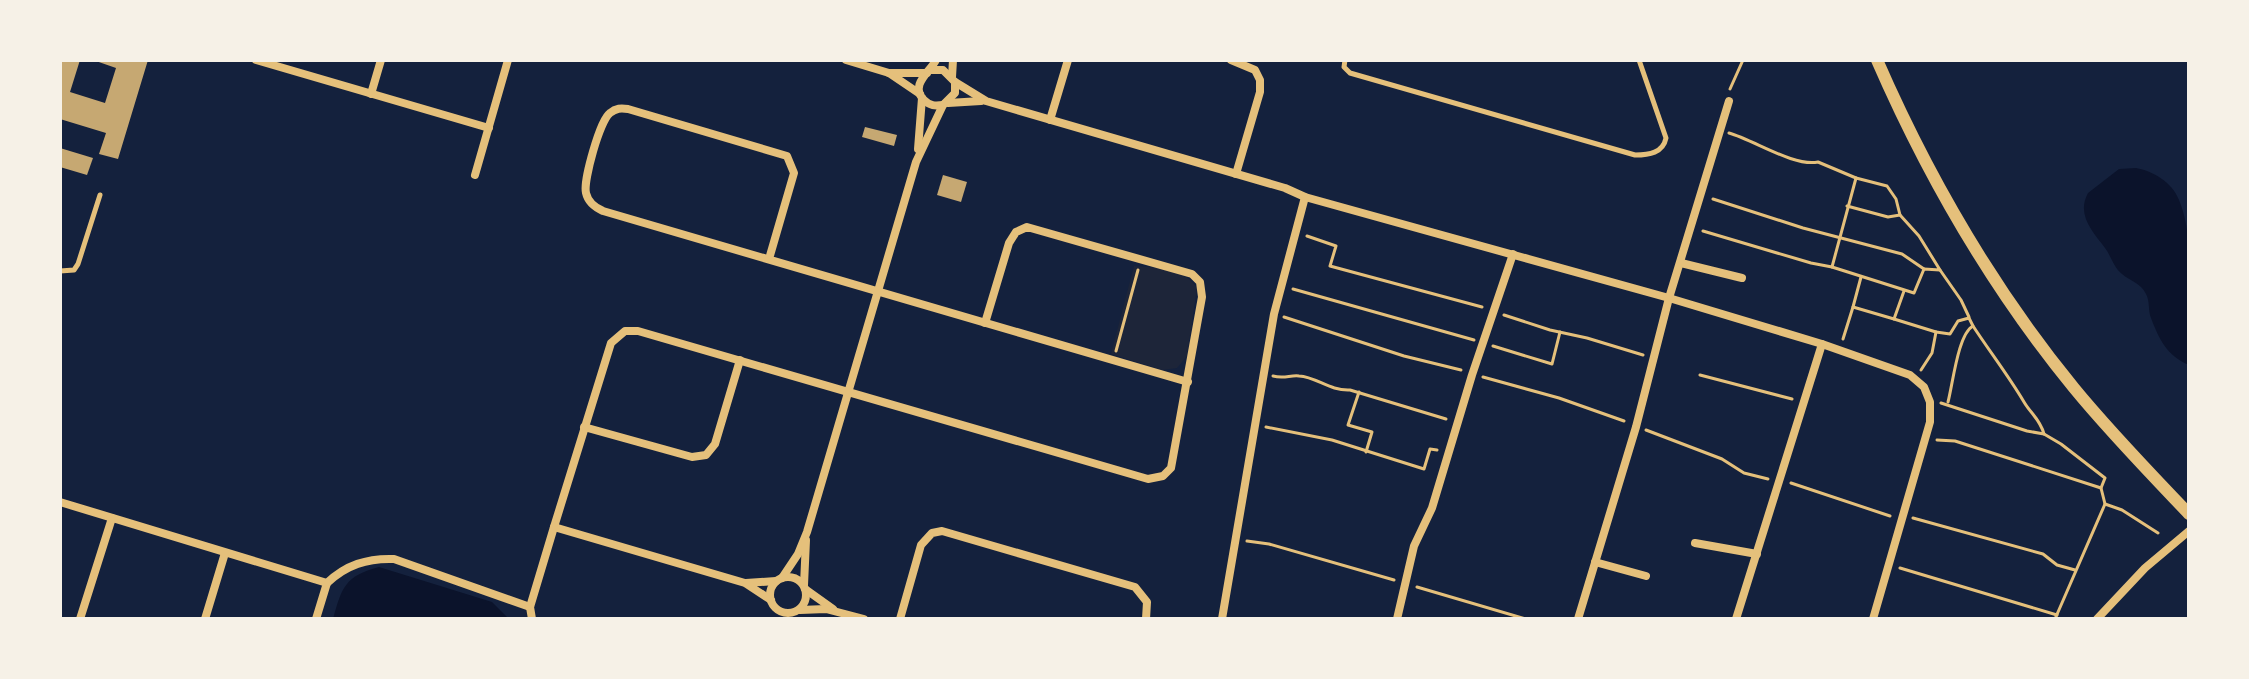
<svg xmlns="http://www.w3.org/2000/svg" width="2249" height="679" viewBox="0 0 2249 679" font-family="'Asap Condensed',sans-serif">
	<style>
		.green { fill: #1d2539 }
		.water { fill: #0b132b }
		.building { fill: #c6a872 }
		.lines { fill: none; stroke-linecap: round; stroke-linejoin: round }
		.path { stroke: #e5c07b; stroke-width: 3 }
		.service { stroke: #e5c07b; stroke-width: 5 }
		.minor { stroke: #e5c07b; stroke-width: 8 }
		.secondary { stroke: #e5c07b; stroke-width: 12 }
	</style>
	<rect width="100%" height="100%" fill="#14213d"/>
	<!-- green -->
	<path class="green" d="M1134,266C1154,267 1186,269 1197,288L1187,356L1177,368L1162,370L1111,354Z"/>
	<!-- water -->
	<g class="water">
		<path d="M2136,168C2153,171 2172,182 2179,200C2197,243 2189,317 2189,365C2167,356 2159,339 2151,318C2148,311 2150,301 2146,294C2141,283 2130,281 2122,274C2114,268 2111,256 2105,248C2093,232 2076,215 2088,193L2119,169Z"/>
		<path d="M379,567L492,602L509,619H333C342,587 345,576 379,567Z"/>
	</g>
	<!-- building -->
	<g class="building">
		<polygon points="60,60 80,60 70,92 105,103 116,68 93,60 148,60 118,159 99,154 106,133 60,119"/>
		<polygon points="865,127 897,135 894,146 862,137"/>
		<polygon points="60,148 93,158 87,175 60,167"/>
		<polygon points="943,175 967,182 961,202 937,195"/>
	</g>
	<g class="lines">
		<!-- path -->
		<g class="path">
			<polyline points="1730,89 1743,60"/>
			<path d="M1729,133C1754,140 1794,167 1818,162L1856,178"/>
			<polyline points="1713,199 1803,228 1902,254 1924,269"/>
			<polyline points="1703,231 1811,263 1832,267 1856,178 1887,186 1896,199 1900,215"/>
			<polyline points="1307,236 1336,246 1330,266 1482,307"/>
			<polyline points="1832,267 1914,293 1924,269 1940,270 1919,236 1900,215 1888,217 1847,206"/>
			<polyline points="1940,270 1961,300 1969,317"/>
			<polyline points="1293,289 1474,340"/>
			<polyline points="1904,291 1894,319 1936,332"/>
			<polyline points="1853,307 1861,277"/>
			<polyline points="1504,315 1550,330 1587,338 1643,355"/>
			<polyline points="1284,317 1404,356 1461,370"/>
			<path d="M1973,326C1990,352 2008,375 2024,402C2031,414 2040,419 2044,434"/>
			<polyline points="1843,339 1853,307 1894,319"/>
			<polyline points="1493,346 1552,364 1560,332"/>
			<polyline points="1116,351 1138,270"/>
			<path d="M1921,370L1932,353L1936,332L1950,334L1958,321L1969,318L1973,326C1958,334 1953,383 1948,402"/>
			<polyline points="1700,375 1792,399"/>
			<path d="M1273,376C1284,379 1290,375 1299,376C1317,377 1329,391 1350,390L1446,419"/>
			<polyline points="1483,377 1559,398 1624,421"/>
			<polyline points="1359,392 1348,425 1372,432 1366,452"/>
			<polyline points="1941,403 2027,431 2044,434 2061,444 2105,478 2101,488 2105,504 2055,619"/>
			<polyline points="1266,427 1332,440 1424,469 1430,449 1437,450"/>
			<polyline points="1646,430 1722,459 1744,473 1768,479"/>
			<polyline points="1937,440 1955,441 2101,488"/>
			<polyline points="1791,483 1890,516"/>
			<polyline points="2105,504 2122,510 2158,533"/>
			<polyline points="1913,518 2043,554 2057,565 2075,570"/>
			<polyline points="1247,541 1269,544 1394,580"/>
			<polyline points="1900,568 2057,615"/>
			<polyline points="1417,587 1526,619"/>
		</g>
		<!-- service -->
		<g class="service">
			<path d="M1345,60L1344,67L1350,73L1635,155C1649,155 1663,153 1666,138L1639,60"/>
			<polyline points="60,271 74,270 78,264 100,195"/>
		</g>
		<!-- minor -->
		<g class="minor">
			<polyline points="256,60 489,128"/>
			<polyline points="846,60 889,73 920,94"/>
			<polyline points="1231,60 1255,70 1260,80 1260,92 1236,174"/>
			<path d="M931,70H943L955,82V93L943,105C935,106 930,106 924,100C909,85 930,72 936,60"/>
			<polyline points="889,73 927,73"/>
			<polyline points="952,77 953,60"/>
			<polyline points="955,82 986,101 1285,188 1305,197 1669,298 1822,344 1910,375 1924,387 1930,402 1930,422 1873,619"/>
			<polyline points="371,94 381,60"/>
			<polyline points="948,103 981,101"/>
			<polyline points="1050,120 1068,60"/>
			<polyline points="918,149 922,98"/>
			<polyline points="475,175 508,60"/>
			<path d="M769,259L794,173L787,156L628,109C621,108 616,108 610,113C600,120 583,181 586,193C588,202 594,207 603,211L1188,382"/>
			<polyline points="1681,263 1742,278"/>
			<polyline points="584,427 692,457 706,455 715,444 740,360"/>
			<polyline points="60,502 327,583 316,619"/>
			<polyline points="1695,543 1757,554"/>
			<polyline points="1595,562 1646,576"/>
			<circle cx="788" cy="595" r="18"/>
			<polyline points="782,578 798,554 807,532 916,162 943,105"/>
			<path d="M327,583C346,565 367,558 394,559L530,607"/>
			<polyline points="746,583 776,581"/>
			<polyline points="804,585 806,540"/>
			<polyline points="805,589 833,609"/>
			<polyline points="771,600 745,583 554,527 611,343 625,331 638,331 1148,479 1163,476 1171,468 1202,297 1200,282 1192,274 1027,227 1016,232 1009,243 985,323"/>
			<polyline points="800,610 826,609 864,619"/>
			<polyline points="80,619 112,518"/>
			<polyline points="205,619 225,553"/>
			<polyline points="532,619 530,607 554,527"/>
			<polyline points="900,619 921,545 932,533 942,531 1135,587 1147,602 1146,619"/>
			<polyline points="1222,619 1274,314 1305,197"/>
			<polyline points="1397,619 1414,546 1432,508 1472,375 1513,254"/>
			<polyline points="1578,619 1636,427 1669,298 1729,101"/>
			<polyline points="1736,619 1822,344"/>
			<polyline points="2097,619 2145,568 2189,531"/>
		</g>
		<!-- secondary -->
		<path class="secondary" d="M1877,60C1928,177 1993,289 2074,388C2110,432 2150,473 2189,514"/>
	</g>
	<!-- border -->
	<rect width="2249" height="679" fill="none" stroke="#f6f1e7" stroke-width="124"/>
</svg>
